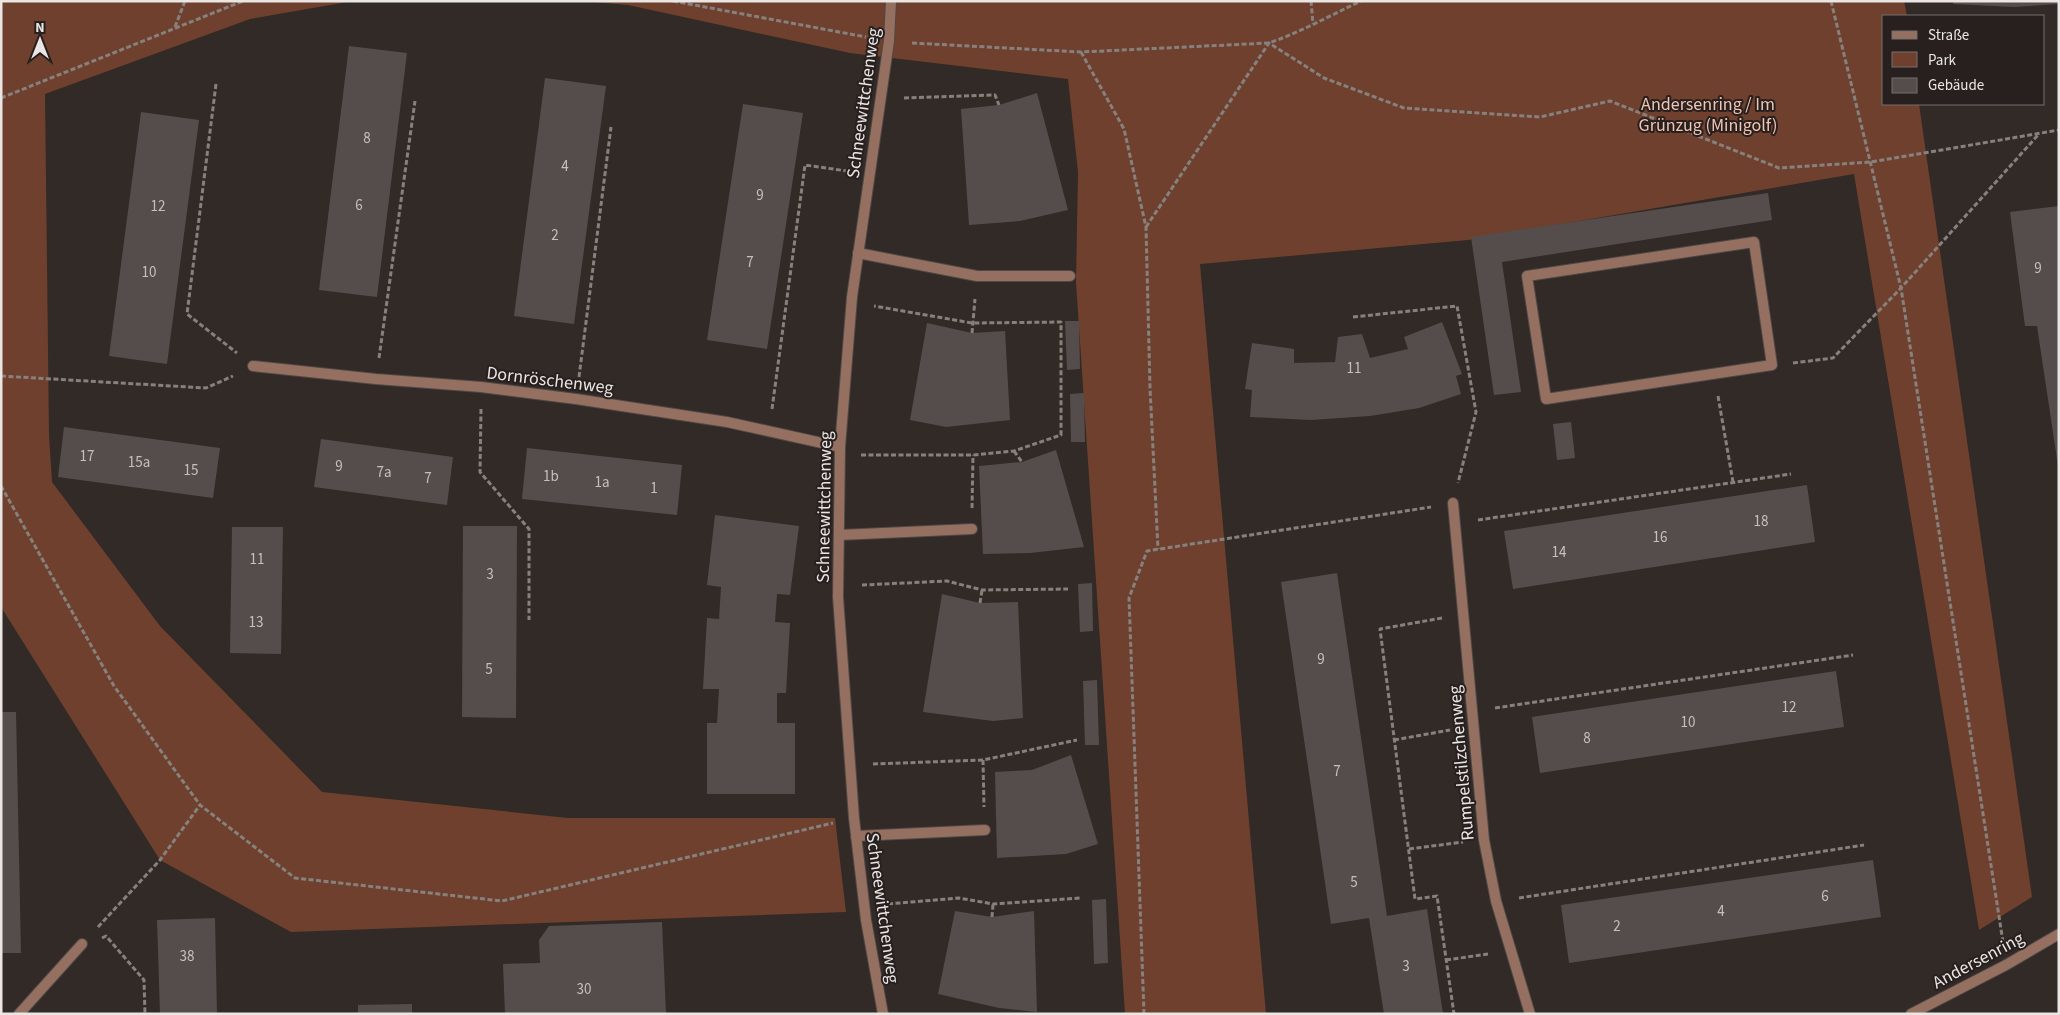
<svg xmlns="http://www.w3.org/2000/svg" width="2060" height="1015" viewBox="0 0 2060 1015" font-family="'Source Sans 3',sans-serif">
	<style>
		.green { fill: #6f402d }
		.building { fill: #554d4b }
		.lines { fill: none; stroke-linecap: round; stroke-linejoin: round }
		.lane-casing { stroke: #4f4845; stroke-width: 12 }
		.street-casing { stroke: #4f4845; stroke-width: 12 }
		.path { stroke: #87817e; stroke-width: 3; stroke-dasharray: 5 2.5; stroke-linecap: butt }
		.lane { stroke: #957061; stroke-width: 10 }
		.street { stroke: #957061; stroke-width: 10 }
		.labels { text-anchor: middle; stroke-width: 4; stroke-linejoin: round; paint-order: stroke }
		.number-label { font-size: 15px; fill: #c5c0be }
		.street-label { font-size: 18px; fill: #eae6e4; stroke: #27201e }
		.park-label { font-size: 18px; fill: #f2c4b2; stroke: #27201e }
	</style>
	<rect width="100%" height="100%" fill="#312a27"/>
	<!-- green -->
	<g class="green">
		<polygon points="1,1 353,1 250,19 45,94 49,435 52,482 160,626 322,792 568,818 835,818 846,912 291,932 160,860 1,607"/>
		<polygon points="582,1 1904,1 1907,16 1884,16 1884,104 1919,104 2032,897 1979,930 1854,174 1468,240 1200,264 1266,1014 1125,1014 1076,282 1078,172 1068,79 850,53 628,5"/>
	</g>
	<!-- building -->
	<g class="building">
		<polygon points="1954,1 2059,1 2059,4 2014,7 1953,4"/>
		<polygon points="349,46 407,53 377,297 319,290"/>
		<polygon points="545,78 606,86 574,324 514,316"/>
		<polygon points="1037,93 1068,210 1020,221 969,225 961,109 999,105"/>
		<polygon points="743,104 803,113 767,349 707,340"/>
		<polygon points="141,112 199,120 167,364 109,356"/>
		<polygon points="1768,193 1772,220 1502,262 1521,392 1494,395 1471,237"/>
		<polygon points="2059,206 2059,466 2058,466 2037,326 2025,326 2010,212"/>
		<polygon points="1065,321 1079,321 1080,369 1067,370"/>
		<polygon points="1442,322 1462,374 1456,376 1461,394 1419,408 1370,416 1311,420 1250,417 1252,390 1245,389 1252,343 1294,349 1294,363 1335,362 1338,337 1362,334 1370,358 1408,349 1404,337"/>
		<polygon points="927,323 972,333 1005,331 1010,420 946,427 910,420"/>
		<polygon points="1084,393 1085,442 1071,442 1070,394"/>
		<polygon points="1571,422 1575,458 1557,460 1553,424"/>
		<polygon points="64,427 220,448 213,498 58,477"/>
		<polygon points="321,439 453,457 447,505 314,487"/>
		<polygon points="527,448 682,465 677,515 522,499"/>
		<polygon points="1056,450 1084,547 1030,553 983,554 979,466 1022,462"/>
		<polygon points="1807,485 1815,542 1513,589 1504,531"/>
		<polygon points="715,515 799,526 790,595 777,594 775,622 790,623 786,693 777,693 777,723 795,723 795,794 707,794 707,723 717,723 719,689 703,689 707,618 719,619 721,587 707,585"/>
		<polygon points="463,526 517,526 516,718 462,717"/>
		<polygon points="232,527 283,527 281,654 230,653"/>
		<polygon points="1337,573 1387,916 1427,909 1443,1014 1384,1014 1369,918 1331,924 1281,582"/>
		<polygon points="1092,583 1093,631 1080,632 1078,584"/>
		<polygon points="942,594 980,603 1018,602 1023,718 993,721 923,712"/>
		<polygon points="1836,671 1844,727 1540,773 1532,717"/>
		<polygon points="1097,680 1099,745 1085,745 1083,681"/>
		<polygon points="1,712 16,712 21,953 1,953"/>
		<polygon points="1071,755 1098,844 1066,854 997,858 995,772 1032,770"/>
		<polygon points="1873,860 1881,917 1569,963 1561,905"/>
		<polygon points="1106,899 1108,963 1094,964 1092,900"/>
		<polygon points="955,911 992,917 1034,911 1037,1012 999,1008 938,994"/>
		<polygon points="215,918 217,1014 160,1014 157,920"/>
		<polygon points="662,922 666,1014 505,1014 503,964 540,963 539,940 549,926"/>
		<polygon points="412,1004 412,1014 358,1014 358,1005"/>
	</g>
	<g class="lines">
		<defs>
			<g id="lane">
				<polygon points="1754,242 1772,365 1546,399 1527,276"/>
				<polyline points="858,253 977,276 1070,276"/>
				<polyline points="839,535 972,529"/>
				<polyline points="856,836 985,830"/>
				<polyline points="19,1014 82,944"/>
			</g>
			<g id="street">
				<polyline points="253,366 376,379 481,387 576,399 727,422 840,447"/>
				<polyline points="1453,503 1484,840 1496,901 1530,1014"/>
				<polyline points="883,1014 866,920 854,818 838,597 840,447 852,297 889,41 891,1"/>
				<polyline points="1911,1014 2006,965 2059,934"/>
			</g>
		</defs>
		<!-- lane casing -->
		<use href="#lane" class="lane-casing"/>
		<!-- street casing -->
		<use href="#street" class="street-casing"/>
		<!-- path -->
		<g class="path">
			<polyline points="673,1 866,37"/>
			<polyline points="1311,1 1313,24"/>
			<polyline points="1831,1 1901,288 2003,942"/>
			<polyline points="175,27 185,1"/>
			<path d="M912,43L1081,52L1269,43C1301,32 1331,15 1361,1"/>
			<polyline points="1081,52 1124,129 1146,227 1150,388 1158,549"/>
			<polyline points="216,84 187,314 237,353"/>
			<polyline points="1,98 243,1"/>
			<polyline points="904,98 995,95 999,105"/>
			<polyline points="1146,227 1269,43 1324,78 1404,108 1540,117 1610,101 1779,168 1871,162 2059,130"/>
			<polyline points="1353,317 1457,306 1476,412 1458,483"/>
			<polyline points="972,333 975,299"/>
			<polyline points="379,358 415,101"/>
			<polyline points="1793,363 1833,358 1901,288 2038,135"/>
			<polyline points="1,376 206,388 233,376"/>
			<polyline points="579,377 611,127"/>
			<polyline points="1718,396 1733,482"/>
			<polyline points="481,409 480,472 529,529 529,620"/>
			<polyline points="772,409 805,165 847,171"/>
			<polyline points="1014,451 1022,462"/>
			<polyline points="861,455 973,455 1014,451 1061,435 1061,322 972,323 874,306"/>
			<polyline points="1,486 114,686 200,805 295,878 502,901 833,823"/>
			<polyline points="972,508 973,455"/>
			<polyline points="1478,520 1791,474"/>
			<polyline points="862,585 947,581 982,590 1068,589"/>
			<polyline points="980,603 982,590"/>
			<polyline points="1442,618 1380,629 1415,899 1437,896 1454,1014"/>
			<polyline points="1495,708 1853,655"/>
			<polyline points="1394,740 1450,730"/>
			<polyline points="983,760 984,807"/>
			<polyline points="873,764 983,760 1077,740"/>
			<polyline points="1409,849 1463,842"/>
			<polyline points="1519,898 1864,845"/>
			<polyline points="888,904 959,898 993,904 1081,898"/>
			<polyline points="992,917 993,904"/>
			<polyline points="98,927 160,860 200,805"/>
			<polyline points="102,938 106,936 144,980 145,1014"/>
			<polyline points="1446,960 1488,954"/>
			<polyline points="1144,1014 1129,598 1147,551 1431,507"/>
		</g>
		<!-- lane -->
		<use href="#lane" class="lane"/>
		<!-- street -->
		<use href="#street" class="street"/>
	</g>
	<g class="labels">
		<!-- number labels -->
		<g class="number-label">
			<text x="367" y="143">8</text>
			<text x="565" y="171">4</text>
			<text x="760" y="200">9</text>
			<text x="359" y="210">6</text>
			<text x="158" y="211">12</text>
			<text x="555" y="240">2</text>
			<text x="750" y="267">7</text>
			<text x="2038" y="273">9</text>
			<text x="149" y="277">10</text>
			<text x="1354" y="373">11</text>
			<text x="87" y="461">17</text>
			<text x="139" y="467">15a</text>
			<text x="339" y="471">9</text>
			<text x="191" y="475">15</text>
			<text x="384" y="477">7a</text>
			<text x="551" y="481">1b</text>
			<text x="428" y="483">7</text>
			<text x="602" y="487">1a</text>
			<text x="654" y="493">1</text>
			<text x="1761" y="526">18</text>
			<text x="1660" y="542">16</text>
			<text x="1559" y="557">14</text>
			<text x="257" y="564">11</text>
			<text x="490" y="579">3</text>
			<text x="256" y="627">13</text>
			<text x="1321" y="664">9</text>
			<text x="489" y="674">5</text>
			<text x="1789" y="712">12</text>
			<text x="1688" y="727">10</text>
			<text x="1587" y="743">8</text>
			<text x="1337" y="776">7</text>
			<text x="1354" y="887">5</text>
			<text x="1825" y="901">6</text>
			<text x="1721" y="916">4</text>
			<text x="1617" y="931">2</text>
			<text x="187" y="961">38</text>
			<text x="1406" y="971">3</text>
			<text x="584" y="994">30</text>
		</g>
		<!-- street labels -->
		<g class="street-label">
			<text transform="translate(863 103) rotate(-82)" y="6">Schneewittchenweg</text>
			<text transform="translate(550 380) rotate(7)" y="6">Dornröschenweg</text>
			<text transform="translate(824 507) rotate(-89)" y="6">Schneewittchenweg</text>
			<text transform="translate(1461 763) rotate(-95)" y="6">Rumpelstilzchenweg</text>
			<text transform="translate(883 908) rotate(82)" y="6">Schneewittchenweg</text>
			<text transform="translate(1978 960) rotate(-28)" y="6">Andersenring</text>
		</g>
		<!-- park labels -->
		<g class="park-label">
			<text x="1708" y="110">Andersenring / Im<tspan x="1708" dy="21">Grünzug (Minigolf)</tspan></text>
		</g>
	</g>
	<!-- border -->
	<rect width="2060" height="1015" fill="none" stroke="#eae6e4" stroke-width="5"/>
	<!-- legend -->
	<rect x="1882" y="15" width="162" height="90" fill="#27201e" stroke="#756f6d"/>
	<rect x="1892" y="31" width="25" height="8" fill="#957061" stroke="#756f6d"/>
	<text x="1928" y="40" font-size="15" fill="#eae6e4">Straße</text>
	<rect x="1892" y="52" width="25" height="15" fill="#6f402d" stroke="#756f6d"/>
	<text x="1928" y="65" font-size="15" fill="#eae6e4">Park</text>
	<rect x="1892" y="78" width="25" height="15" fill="#554d4b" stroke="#756f6d"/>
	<text x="1928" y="90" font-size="15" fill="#eae6e4">Gebäude</text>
	<!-- north arrow -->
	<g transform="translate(40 40)" stroke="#27201e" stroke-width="4" paint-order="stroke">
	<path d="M0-4L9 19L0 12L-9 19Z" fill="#eae6e4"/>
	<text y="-8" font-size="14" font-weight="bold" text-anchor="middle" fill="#eae6e4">N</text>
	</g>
</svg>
